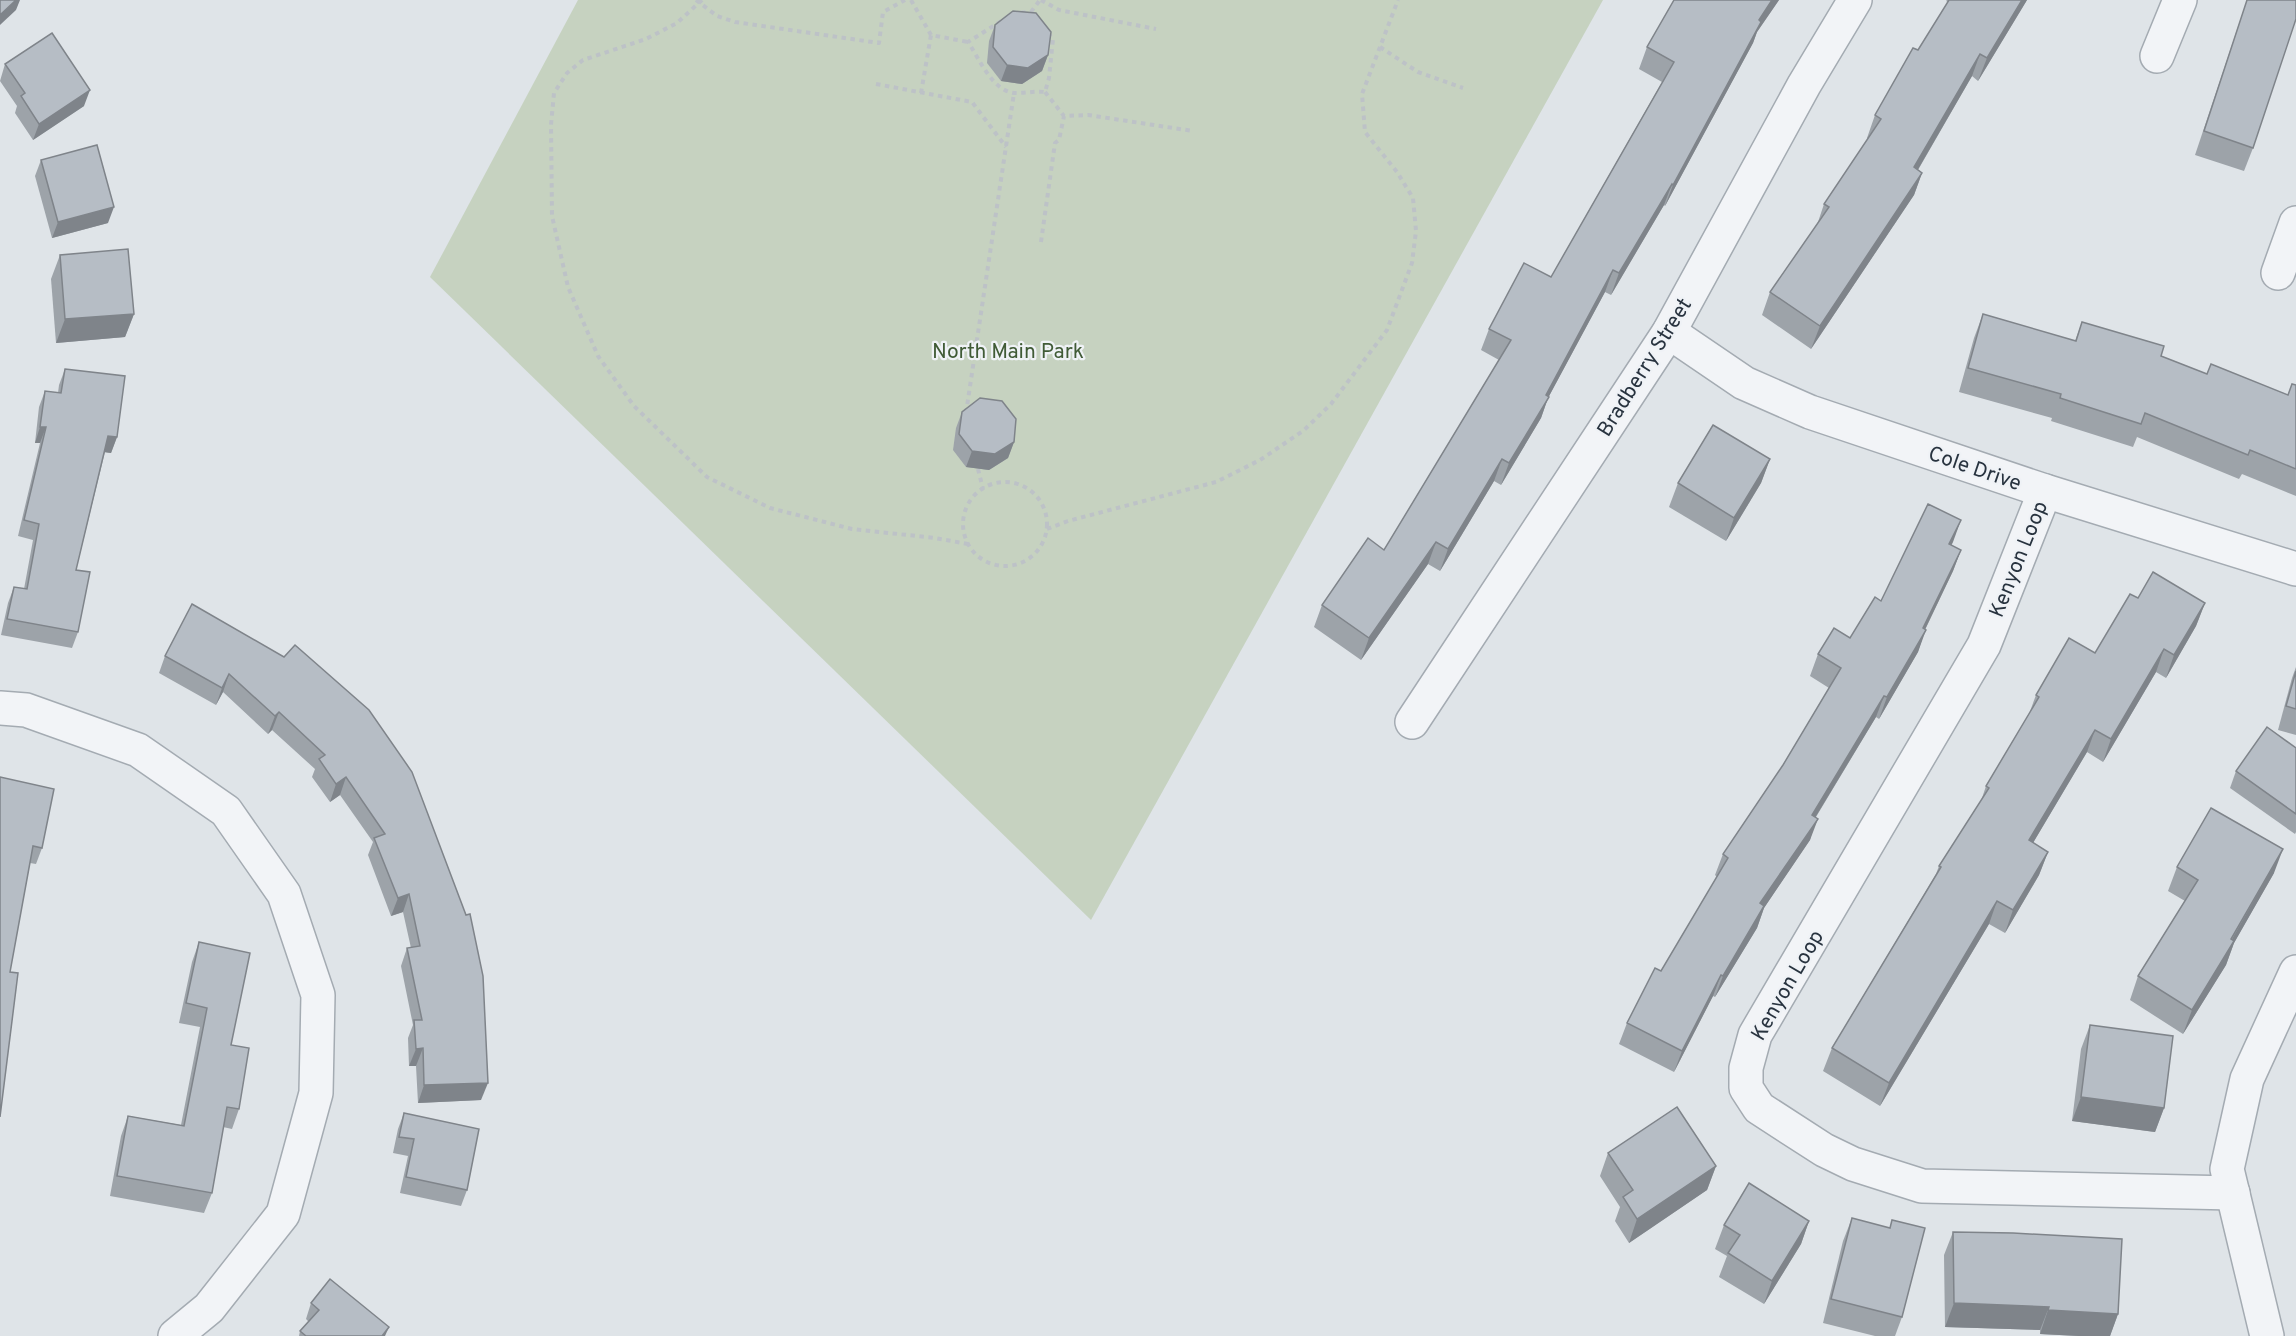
<svg xmlns="http://www.w3.org/2000/svg" width="2296" height="1336" viewBox="0 0 2296 1336" font-family="Overpass,sans-serif">
	<style>
		.green { fill: #c6d2c0 }
		.lines { fill: none; stroke-linecap: round; stroke-linejoin: round }
		.minor-casing { stroke: #a4abb2; stroke-width: 36 }
		.path { stroke: #bdc2c7; stroke-width: 4; stroke-dasharray: 4.5 4.5; stroke-linecap: butt }
		.minor { stroke: #f2f4f7; stroke-width: 33 }
		.wall { fill: #9da3a9 }
		.shaded-wall { fill: #7f848a }
		.building { fill: #b6bdc5; stroke: #7f848a; stroke-width: 1.5 }
		.labels { text-anchor: middle; stroke-width: 4.5; stroke-linejoin: round; paint-order: stroke }
		.park-label { font-size: 21px; fill: #405b36; stroke: #eff2f6 }
		.street-label { font-size: 21px; fill: #28333f; stroke: #eff2f6 }
	</style>
	<rect width="100%" height="100%" fill="#dfe4e8"/>
	<!-- green -->
	<polygon class="green" points="578,0 1603,0 1091,920 430,277"/>
	<g class="lines">
		<defs>
			<g id="minor">
				<polyline points="2157,56 2180,0"/>
				<polyline points="2278,273 2296,223"/>
				<polyline points="1669,332 1744,383 1810,412 2045,491 2296,569"/>
				<polyline points="2045,491 1984,645 1755,1035 1746,1068 1746,1088 1759,1108 1824,1150 1853,1164 1922,1186 2233,1193"/>
				<polyline points="0,708 26,710 138,750 226,811 284,894 318,995 316,1093 283,1214 209,1308 175,1336"/>
				<polyline points="1412,722 1669,332 1804,85 1855,0"/>
				<polyline points="2267,1336 2227,1169 2247,1079 2296,972"/>
			</g>
		</defs>
		<!-- minor casing -->
		<use href="#minor" class="minor-casing"/>
		<!-- path -->
		<g class="path">
			<polyline points="696,0 717,16 735,22 879,43 883,12 905,0"/>
			<polyline points="702,0 677,23 646,39 583,60 567,73 554,93 551,125 552,216 568,287 598,356 634,406 707,477 770,508 852,529 935,538 968,544"/>
			<polyline points="911,0 931,35 968,42"/>
			<polyline points="1041,0 1059,10 1156,29"/>
			<path d="M1031,12L1053,39L1049,78L1045,92C1035,91 1026,93 1016,93C993,93 979,58 968,42L1014,13Z"/>
			<polyline points="1031,12 1040,0"/>
			<polyline points="1380,47 1418,72 1463,88"/>
			<polyline points="876,84 972,102 1006,147"/>
			<polyline points="1045,92 1064,116"/>
			<polyline points="921,93 931,35"/>
			<polyline points="1041,242 1055,143 1059,140 1064,116 1088,115 1193,131"/>
			<polyline points="966,413 1014,93"/>
			<polyline points="978,469 983,489"/>
			<circle cx="1005" cy="524" r="42"/>
			<polyline points="1047,529 1068,521 1216,482 1260,460 1303,431 1331,404 1387,330 1412,263 1416,231 1413,198 1397,172 1365,132 1362,94 1398,0"/>
		</g>
		<!-- minor -->
		<use href="#minor" class="minor"/>
	</g>
	<!-- wall -->
	<g class="wall">
		<polygon points="1674,0 1779,0 1757,32 1753,43 1665,206 1664,205 1611,295 1605,292 1548,398 1541,418 1501,485 1494,481 1440,571 1428,564 1361,660 1314,627 1322,605 1384,550 1499,360 1481,350 1489,329 1551,277 1662,82 1639,69 1647,47"/>
		<polygon points="1947,0 2027,0 1978,81 1972,76 1918,170 1922,173 1914,195 1811,349 1762,315 1770,292 1817,225 1824,204 1868,139 1867,138 1875,115 1918,50 1948,2 1946,1"/>
		<polygon points="2247,0 2296,0 2253,148 2244,171 2195,155"/>
		<polygon points="995,25 1048,55 1042,71 1022,84 1001,81 987,63 989,41"/>
		<polygon points="5,64 84,106 33,140 15,113 17,106 0,81"/>
		<polygon points="41,160 108,223 52,238 35,176"/>
		<polygon points="60,255 134,314 125,337 56,343 51,279"/>
		<polygon points="1983,314 2075,341 2082,322 2161,356 2207,374 2288,395 2296,385 2296,496 2242,474 2239,479 2137,437 2133,447 2051,421 2052,418 1959,392 1974,338"/>
		<polygon points="65,369 117,437 111,453 105,452 76,570 78,632 72,648 1,635 8,603 14,587 24,589 33,540 18,536 40,443 35,443 39,407 45,391 58,393 59,385"/>
		<polygon points="962,412 1014,442 1008,458 989,470 966,467 953,450 956,428"/>
		<polygon points="1770,459 1761,483 1726,541 1669,507 1678,483"/>
		<polygon points="1953,542 1951,545 1961,550 1953,571 1925,630 1918,652 1879,719 1876,717 1816,817 1810,840 1764,908 1757,928 1715,997 1713,996 1674,1072 1619,1044 1627,1023 1661,971 1717,877 1715,875 1723,854 1783,765 1829,688 1810,676 1818,654 1850,638 1881,601"/>
		<polygon points="2138,598 2205,603 2196,626 2166,678 2156,672 2103,762 2087,752 2033,843 2048,852 2039,875 2005,933 1989,924 1880,1106 1823,1071 1832,1048 1936,874 1939,866 1981,801 1986,786 2029,714 2036,695 2095,653"/>
		<polygon points="165,656 369,710 481,1100 418,1103 416,1066 409,1066 408,1038 413,1025 401,966 407,948 411,948 403,912 391,916 368,855 373,842 340,795 330,802 312,777 315,769 272,730 268,734 223,692 216,705 159,673"/>
		<polygon points="2296,667 2296,735 2278,730 2292,678"/>
		<polygon points="2296,748 2296,832 2295,834 2230,788 2236,771"/>
		<polygon points="0,777 42,848 36,864 30,863 10,972"/>
		<polygon points="2177,867 2274,873 2234,943 2226,965 2183,1034 2130,1000 2138,976 2185,901 2168,891"/>
		<polygon points="199,942 231,1045 239,1109 232,1129 223,1127 212,1193 204,1213 110,1196 121,1136 128,1116 181,1125 200,1027 179,1023 192,962"/>
		<polygon points="2090,1025 2164,1108 2155,1132 2072,1121 2081,1049"/>
		<polygon points="404,1113 467,1190 461,1206 400,1193 408,1156 393,1153 398,1129"/>
		<polygon points="1608,1153 1716,1166 1707,1190 1629,1243 1615,1221 1620,1207 1600,1176"/>
		<polygon points="1852,1218 1902,1317 1895,1336 1875,1336 1823,1323 1843,1241"/>
		<polygon points="1809,1221 1801,1244 1764,1304 1719,1277 1727,1256 1715,1249 1724,1225"/>
		<polygon points="1953,1232 2118,1314 2110,1336 2079,1336 2040,1334 2040,1330 1945,1327 1944,1255"/>
		<polygon points="311,1303 385,1336 299,1336 300,1331 309,1322 306,1319"/>
	</g>
	<!-- shaded-wall -->
	<g class="shaded-wall">
		<polygon points="16,0 20,0 16,10 0,25 0,15"/>
		<polygon points="1772,0 1779,0 1757,32 1753,43 1665,206 1673,185 1759,20"/>
		<polygon points="2022,0 2027,0 1978,81 1987,58"/>
		<polygon points="1980,54 1972,76 1906,190 1914,167"/>
		<polygon points="1048,55 1042,71 1022,84 1001,81 1007,65"/>
		<polygon points="90,90 84,106 33,140 39,124"/>
		<polygon points="1922,173 1914,195 1811,349 1820,326"/>
		<polygon points="1672,184 1664,205 1611,295 1619,273"/>
		<polygon points="114,207 108,223 52,238 58,222"/>
		<polygon points="1613,270 1605,292 1548,398 1541,418 1501,485 1509,463"/>
		<polygon points="134,314 125,337 56,343 65,319"/>
		<polygon points="40,427 46,427 40,443 35,443"/>
		<polygon points="108,436 117,437 111,453 103,452"/>
		<polygon points="1014,442 1008,458 989,470 966,467 972,451"/>
		<polygon points="1502,459 1494,481 1440,571 1448,549"/>
		<polygon points="1770,459 1761,483 1726,541 1734,518"/>
		<polygon points="1961,520 1953,542 1941,566 1949,544"/>
		<polygon points="1436,542 1428,564 1361,660 1369,638"/>
		<polygon points="1961,550 1953,571 1917,646 1926,630 1918,652 1879,719 1887,697 1923,628"/>
		<polygon points="2205,603 2196,626 2166,678 2174,655"/>
		<polygon points="2164,649 2156,672 2103,762 2111,739"/>
		<polygon points="229,674 223,692 216,705 222,688"/>
		<polygon points="1884,696 1876,717 1804,836 1812,815"/>
		<polygon points="279,712 272,730 268,734 275,716"/>
		<polygon points="2095,730 2087,752 2021,863 2029,840"/>
		<polygon points="346,777 340,795 330,802 336,784"/>
		<polygon points="1818,819 1810,840 1764,908 1757,928 1715,997 1723,976 1760,903"/>
		<polygon points="2283,849 2274,873 2234,943 2226,965 2183,1034 2192,1010"/>
		<polygon points="2048,852 2039,875 2005,933 2013,910"/>
		<polygon points="409,894 403,912 391,916 398,898"/>
		<polygon points="1997,901 1989,924 1880,1106 1889,1083"/>
		<polygon points="1721,975 1713,996 1674,1072 1682,1051"/>
		<polygon points="423,1048 416,1066 409,1066 416,1049"/>
		<polygon points="488,1083 481,1100 418,1103 424,1085"/>
		<polygon points="2081,1097 2164,1108 2155,1132 2072,1121"/>
		<polygon points="1716,1166 1707,1190 1629,1243 1637,1219"/>
		<polygon points="1809,1221 1801,1244 1764,1304 1772,1281"/>
		<polygon points="1954,1303 2049,1307 2040,1330 1945,1327"/>
		<polygon points="2048,1310 2118,1314 2110,1336 2079,1336 2040,1334"/>
		<polygon points="389,1327 385,1336 382,1336"/>
	</g>
	<!-- building -->
	<g class="building">
		<polygon points="0,0 16,0 0,15"/>
		<polygon points="1674,0 1772,0 1759,20 1761,22 1673,185 1672,184 1619,273 1613,270 1546,395 1549,397 1509,463 1502,459 1448,549 1436,542 1369,638 1322,605 1368,538 1384,550 1511,340 1489,329 1524,263 1551,277 1674,62 1647,47"/>
		<polygon points="1949,0 2022,0 1987,58 1980,54 1914,167 1922,173 1820,326 1770,292 1829,207 1824,204 1881,119 1875,115 1913,48 1918,50"/>
		<polygon points="2247,0 2296,0 2296,19 2253,148 2204,131"/>
		<polygon points="1013,11 1036,13 1051,32 1048,55 1028,68 1007,65 993,47 995,25"/>
		<polygon points="52,33 90,90 39,124 21,96 25,93 5,64"/>
		<polygon points="97,145 114,207 58,222 41,160"/>
		<polygon points="128,249 134,314 65,319 60,255"/>
		<polygon points="1983,314 2076,341 2082,322 2164,346 2161,356 2207,374 2211,364 2288,395 2292,384 2296,385 2296,469 2250,450 2248,455 2145,413 2141,424 2060,398 2061,394 1968,368"/>
		<polygon points="65,369 125,376 117,437 108,436 76,570 90,572 78,632 7,619 14,587 27,589 39,524 24,520 46,427 40,427 45,391 61,393"/>
		<polygon points="980,398 1002,401 1016,419 1014,442 995,454 972,451 959,434 962,412"/>
		<polygon points="1713,425 1770,459 1734,518 1678,483"/>
		<polygon points="1928,504 1961,520 1949,544 1961,550 1923,628 1926,630 1887,697 1884,696 1812,815 1818,819 1760,903 1764,906 1723,976 1721,975 1682,1051 1627,1023 1655,968 1661,971 1728,858 1723,854 1783,765 1841,668 1818,654 1834,628 1850,638 1875,597 1881,601"/>
		<polygon points="2153,572 2205,603 2174,655 2164,649 2111,739 2095,730 2029,840 2048,852 2013,910 1997,901 1889,1083 1832,1048 1941,867 1939,866 1989,788 1986,786 2039,697 2036,695 2069,638 2095,653 2130,594 2138,598"/>
		<polygon points="192,604 284,657 295,645 369,710 412,772 466,915 470,914 483,976 488,1083 424,1085 423,1048 416,1049 414,1020 422,1020 407,948 420,946 409,894 398,898 374,838 385,834 346,777 336,784 319,759 325,755 279,712 275,716 229,674 222,688 165,656"/>
		<polygon points="2296,671 2296,709 2286,706"/>
		<polygon points="2267,727 2296,748 2296,814 2236,771"/>
		<polygon points="0,777 54,789 42,848 33,846 10,972 18,973 0,1117"/>
		<polygon points="2211,808 2283,849 2231,939 2234,941 2192,1010 2138,976 2198,880 2177,867"/>
		<polygon points="199,942 250,953 231,1045 249,1048 239,1109 227,1107 212,1193 117,1176 128,1116 184,1126 207,1008 186,1003"/>
		<polygon points="2090,1025 2173,1036 2164,1108 2081,1097"/>
		<polygon points="1677,1107 1716,1166 1637,1219 1623,1197 1633,1190 1608,1153"/>
		<polygon points="404,1113 479,1129 467,1190 406,1177 414,1139 399,1137"/>
		<polygon points="1749,1183 1809,1221 1772,1281 1728,1253 1740,1235 1724,1225"/>
		<polygon points="1852,1218 1890,1228 1892,1220 1925,1228 1902,1317 1831,1299"/>
		<polygon points="1953,1232 2013,1233 2122,1239 2118,1314 2048,1310 2049,1307 1954,1303"/>
		<polygon points="330,1279 389,1327 382,1336 306,1336 300,1331 319,1310 311,1303"/>
	</g>
	<g class="labels">
		<!-- park labels -->
		<g class="park-label">
			<text x="1008" y="358">North Main Park</text>
		</g>
		<!-- street labels -->
		<g class="street-label">
			<text transform="translate(1644 367) rotate(-58)" y="7">Bradberry Street</text>
			<text transform="translate(1975 468) rotate(19)" y="7">Cole Drive</text>
			<text transform="translate(2018 559) rotate(-68)" y="7">Kenyon Loop</text>
			<text transform="translate(1787 985) rotate(-60)" y="7">Kenyon Loop</text>
		</g>
	</g>
</svg>
